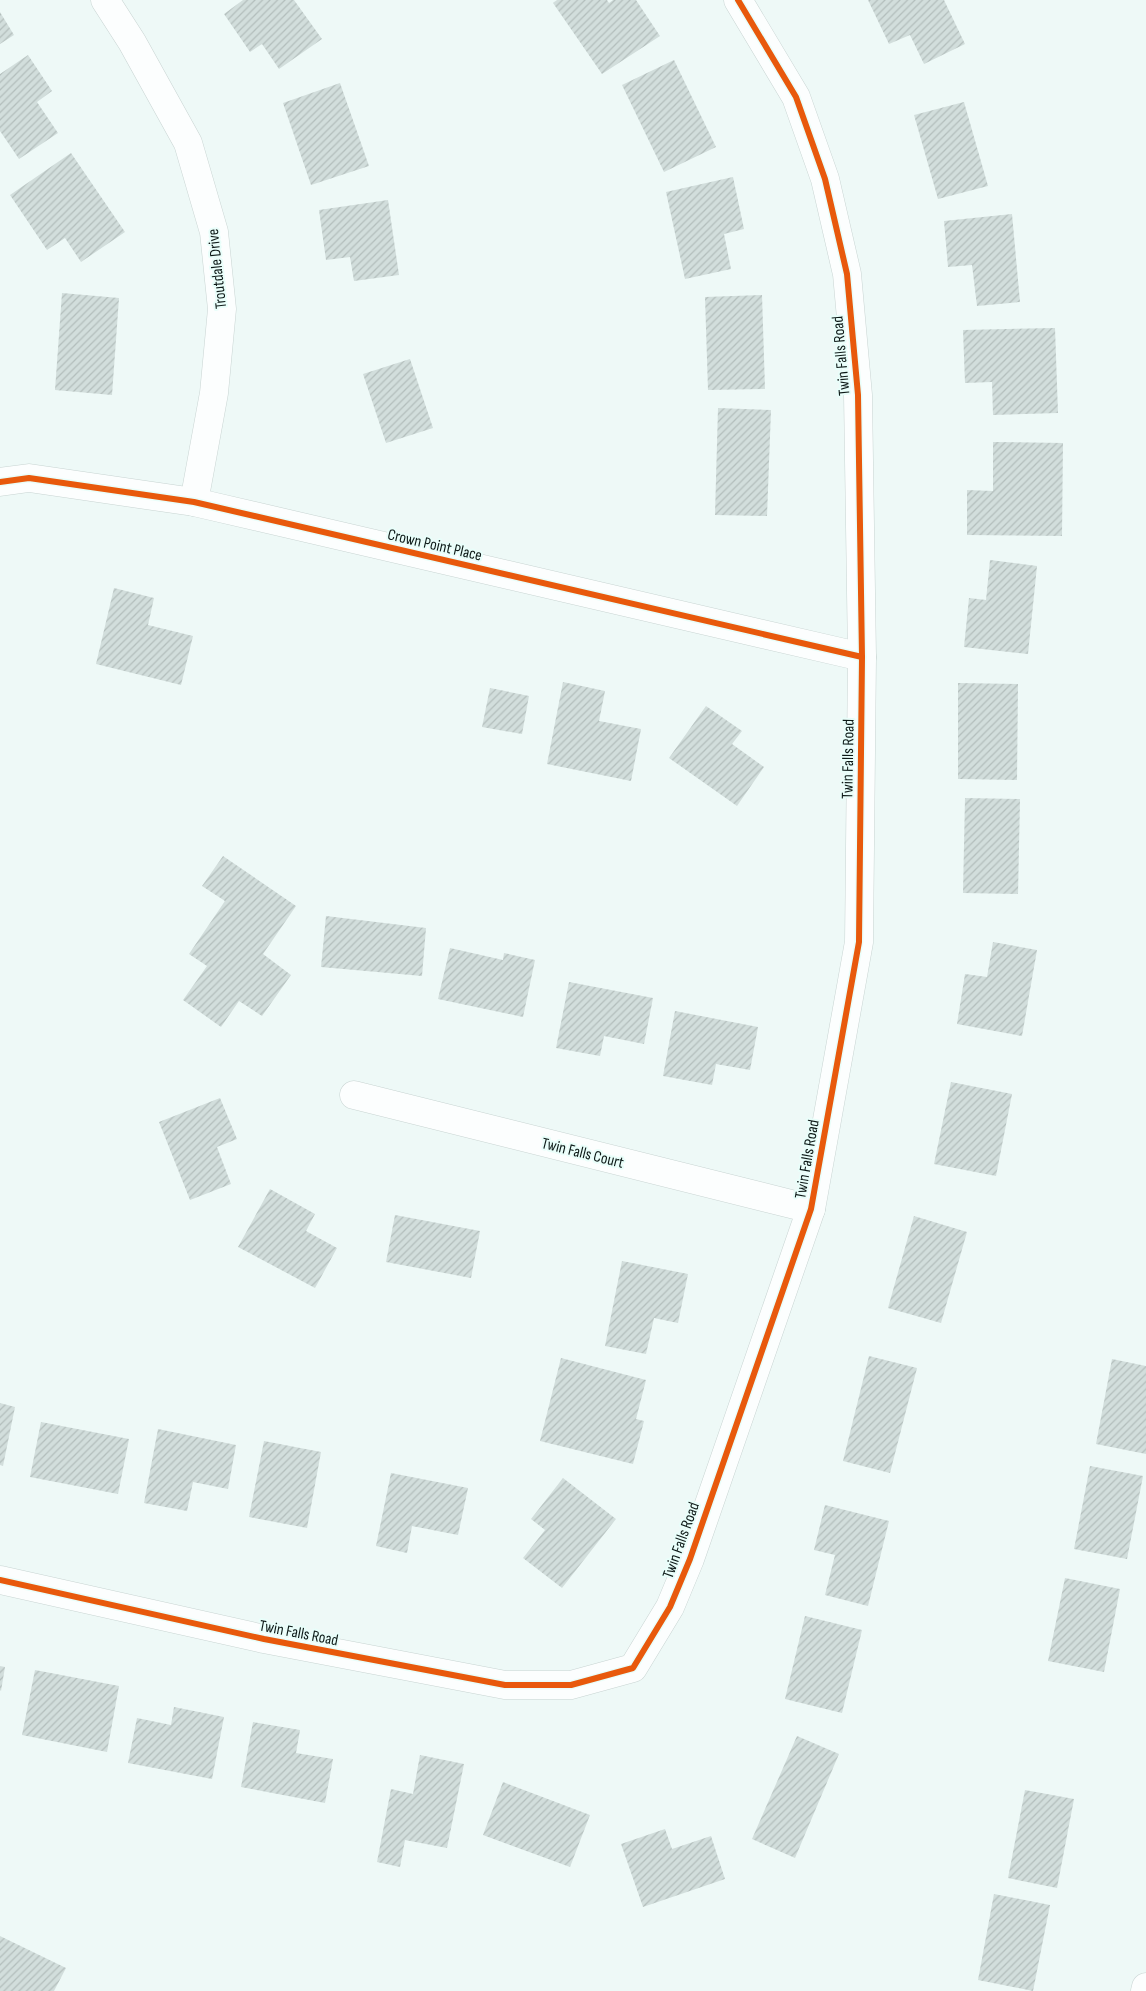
<svg xmlns="http://www.w3.org/2000/svg" width="1146" height="1991" viewBox="0 0 1146 1991" font-family="'Sofia Sans Condensed',sans-serif">
	<style>
		.building { fill: url(#building-hatch) }
		.lines { fill: none; stroke-linecap: round; stroke-linejoin: round }
		.minor-casing { stroke: #c8d4d2; stroke-width: 29 }
		.minor { stroke: #fcfefe; stroke-width: 28 }
		.cycleway-casing { stroke: #e9fefa; stroke-width: 9 }
		.cycleway { stroke: #e8590c; stroke-width: 6 }
		.labels { text-anchor: middle; stroke-width: 4; stroke-linejoin: round; paint-order: stroke }
		.street-label { font-size: 16px; fill: #0c1816; stroke: #e9fefa }
	</style>
	<defs>
		<pattern id="building-hatch" width="6" height="6" patternUnits="userSpaceOnUse" patternTransform="scale(1.25)"><rect width="6" height="6" fill="#d2dedc"/><path d="M-1 1l2-2M0 6l6-6M5 7l2-2" fill="none" stroke="#b3bebc"/></pattern>
	</defs>
	<rect width="100%" height="100%" fill="#eef9f7"/>
	<!-- building -->
	<g class="building">
		<polygon points="243,0 294,0 322,39 279,69 262,44 250,52 224,14"/>
		<polygon points="557,0 607,0 609,3 613,0 636,0 660,36 602,74 553,3"/>
		<polygon points="868,0 944,0 965,44 924,64 910,35 889,44"/>
		<polygon points="0,12 14,35 0,44"/>
		<polygon points="28,55 52,91 37,102 58,133 19,159 0,131 0,74"/>
		<polygon points="674,60 716,147 664,172 622,85"/>
		<polygon points="340,83 369,166 311,185 283,103"/>
		<polygon points="964,102 988,186 938,199 914,115"/>
		<polygon points="71,153 125,232 81,262 65,238 47,250 10,195"/>
		<polygon points="733,177 744,229 724,234 731,269 685,279 666,192"/>
		<polygon points="388,200 399,275 354,281 350,257 326,260 319,210"/>
		<polygon points="1012,214 1020,302 977,306 972,265 948,267 944,221"/>
		<polygon points="62,293 119,298 112,395 55,390"/>
		<polygon points="762,295 765,389 708,390 705,297"/>
		<polygon points="1055,328 1058,413 993,415 992,382 965,383 963,330"/>
		<polygon points="410,359 433,428 386,443 363,374"/>
		<polygon points="718,408 771,410 767,516 715,515"/>
		<polygon points="993,442 1063,443 1062,536 967,535 967,490 993,491"/>
		<polygon points="990,560 1037,566 1028,654 964,647 969,598 986,600"/>
		<polygon points="114,588 154,598 148,625 193,636 181,685 96,664"/>
		<polygon points="563,682 605,691 599,721 641,729 631,781 547,764"/>
		<polygon points="958,683 1018,684 1017,780 958,779"/>
		<polygon points="490,688 529,696 522,734 482,727"/>
		<polygon points="706,706 742,731 732,744 764,767 737,806 669,758"/>
		<polygon points="965,798 1020,799 1018,894 963,893"/>
		<polygon points="223,856 296,906 263,954 291,975 262,1016 239,1001 221,1027 183,1000 207,966 189,954 225,901 202,886"/>
		<polygon points="326,916 426,928 422,976 321,967"/>
		<polygon points="993,942 1037,950 1022,1036 957,1024 965,974 987,977"/>
		<polygon points="450,948 503,960 504,953 535,960 523,1017 438,999"/>
		<polygon points="569,982 653,998 644,1044 604,1036 600,1056 556,1048"/>
		<polygon points="675,1011 758,1027 750,1070 716,1064 712,1085 663,1076"/>
		<polygon points="951,1082 1012,1094 996,1176 934,1164"/>
		<polygon points="220,1098 237,1139 217,1147 231,1184 190,1200 159,1122"/>
		<polygon points="270,1189 315,1214 306,1231 337,1248 315,1288 238,1247"/>
		<polygon points="395,1215 480,1231 471,1278 386,1262"/>
		<polygon points="914,1216 967,1232 941,1323 888,1308"/>
		<polygon points="622,1261 688,1274 678,1323 654,1318 646,1354 605,1346"/>
		<polygon points="869,1356 917,1368 890,1473 843,1461"/>
		<polygon points="561,1358 646,1380 636,1419 644,1421 633,1464 540,1441"/>
		<polygon points="1112,1359 1146,1366 1146,1454 1096,1444"/>
		<polygon points="0,1403 15,1407 3,1466 0,1465"/>
		<polygon points="41,1422 129,1439 118,1494 30,1477"/>
		<polygon points="158,1429 236,1445 228,1489 193,1482 187,1511 144,1503"/>
		<polygon points="264,1441 321,1452 307,1528 249,1517"/>
		<polygon points="1090,1466 1143,1476 1127,1559 1074,1549"/>
		<polygon points="391,1473 468,1488 458,1535 412,1526 407,1553 376,1546"/>
		<polygon points="563,1478 616,1519 562,1588 523,1558 545,1530 531,1519"/>
		<polygon points="825,1505 889,1521 868,1606 825,1595 835,1555 814,1550"/>
		<polygon points="1065,1578 1120,1589 1104,1672 1048,1661"/>
		<polygon points="805,1616 862,1630 842,1713 785,1699"/>
		<polygon points="0,1666 5,1667 1,1691 0,1690"/>
		<polygon points="35,1670 119,1686 107,1752 22,1735"/>
		<polygon points="174,1707 224,1717 212,1779 128,1763 137,1718 171,1725"/>
		<polygon points="253,1722 300,1730 296,1753 333,1759 325,1803 241,1787"/>
		<polygon points="797,1736 839,1754 795,1858 752,1839"/>
		<polygon points="420,1755 464,1764 447,1848 405,1840 400,1867 377,1862 391,1789 413,1794"/>
		<polygon points="503,1782 590,1815 570,1867 483,1835"/>
		<polygon points="1025,1790 1074,1799 1057,1888 1008,1878"/>
		<polygon points="665,1829 672,1849 711,1836 725,1879 643,1907 621,1844"/>
		<polygon points="994,1894 1050,1905 1033,1991 978,1980"/>
		<polygon points="0,1936 66,1968 54,1991 0,1991"/>
	</g>
	<g class="lines">
		<defs>
			<g id="minor">
				<polyline points="105,0 132,42 188,143 214,232 222,309 214,393 194,502"/>
				<polyline points="0,482 29,478 194,502 862,657"/>
				<polyline points="354,1095 811,1209"/>
				<polyline points="0,1580 264,1639 505,1685 571,1685 633,1668 670,1607 690,1559 811,1209 859,942 862,657 858,395 847,274 825,179 796,97 738,0"/>
				<polyline points="1145,1991 1146,1987"/>
			</g>
		</defs>
		<!-- minor casing -->
		<use href="#minor" class="minor-casing"/>
		<!-- minor -->
		<use href="#minor" class="minor"/>
		<defs>
			<g id="cycleway">
				<polyline points="0,482 29,478 194,502 862,657"/>
				<polyline points="0,1580 264,1639 505,1685 571,1685 633,1668 670,1607 690,1559 811,1209 859,942 862,657 858,395 847,274 825,179 796,97 738,0"/>
			</g>
		</defs>
		<!-- cycleway casing -->
		<use href="#cycleway" class="cycleway-casing"/>
		<!-- cycleway -->
		<use href="#cycleway" class="cycleway"/>
	</g>
	<g class="labels">
		<!-- street labels -->
		<g class="street-label">
			<text transform="translate(216 269) rotate(-96)" y="6">Troutdale Drive</text>
			<text transform="translate(840 356) rotate(-95)" y="6">Twin Falls Road</text>
			<text transform="translate(435 544) rotate(13)" y="6">Crown Point Place</text>
			<text transform="translate(847 759) rotate(-89)" y="6">Twin Falls Road</text>
			<text transform="translate(583 1152) rotate(14)" y="6">Twin Falls Court</text>
			<text transform="translate(806 1159) rotate(-80)" y="6">Twin Falls Road</text>
			<text transform="translate(680 1540) rotate(-70)" y="6">Twin Falls Road</text>
			<text transform="translate(299 1632) rotate(11)" y="6">Twin Falls Road</text>
		</g>
	</g>
</svg>
